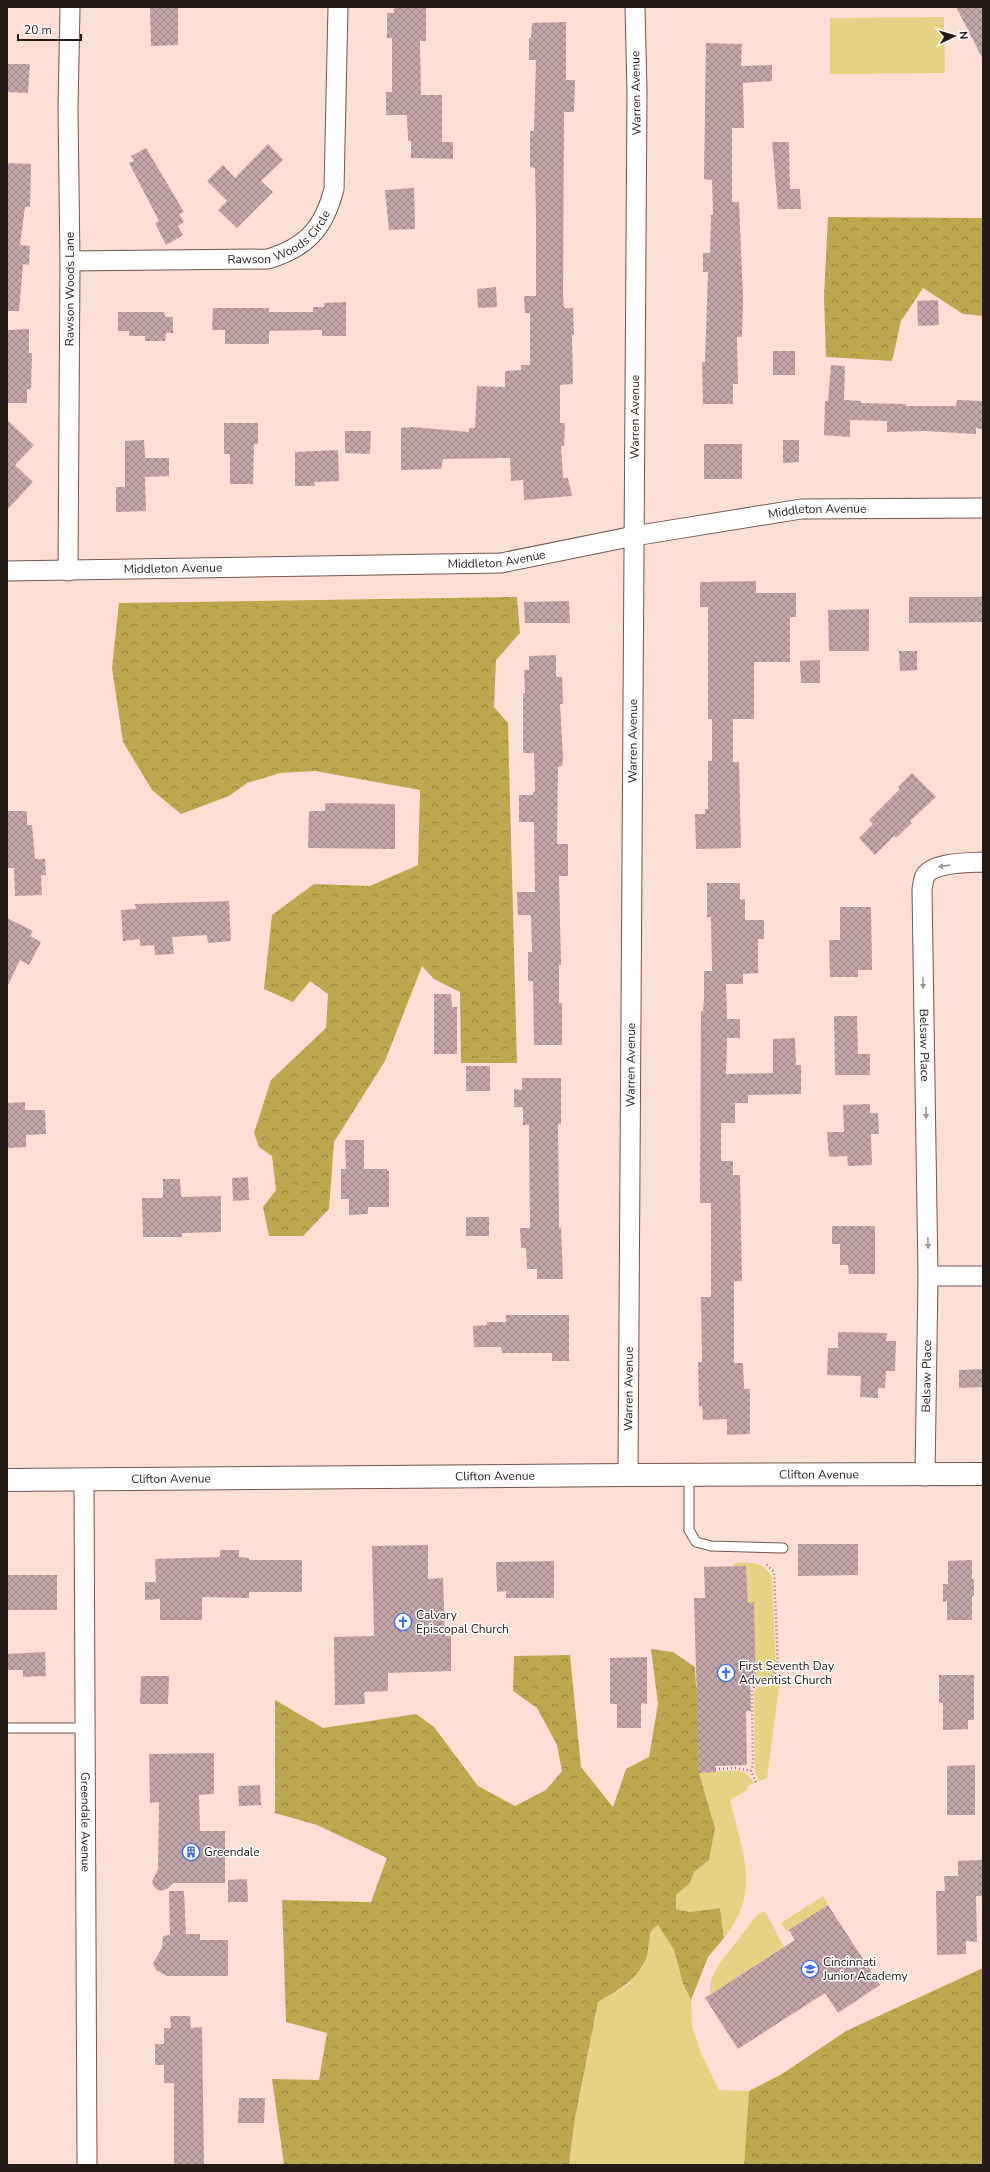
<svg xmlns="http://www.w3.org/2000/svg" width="990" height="2172" viewBox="0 0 990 2172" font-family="'Nunito Sans',sans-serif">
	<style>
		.grass { fill: #e4d385 }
		.forest { fill: url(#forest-crowns) }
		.building { fill: url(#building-cross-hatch) }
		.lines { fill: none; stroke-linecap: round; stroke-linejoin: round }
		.service-casing { stroke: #6f574e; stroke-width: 11 }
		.minor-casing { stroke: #6f574e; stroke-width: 21 }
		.secondary-casing { stroke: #6f574e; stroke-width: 24 }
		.path { stroke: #8b7871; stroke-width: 2.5; stroke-dasharray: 1 3; stroke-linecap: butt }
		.service { stroke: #fff; stroke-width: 9 }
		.minor { stroke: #fff; stroke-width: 19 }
		.secondary { stroke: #fff; stroke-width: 22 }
		.oneway { fill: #9c9896 }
		.labels { text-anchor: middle; stroke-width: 3; stroke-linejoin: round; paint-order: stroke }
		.street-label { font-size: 12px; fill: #241a16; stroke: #fff }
		.poi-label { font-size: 12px; fill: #241a16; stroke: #fff; text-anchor: start }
	</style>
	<defs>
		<pattern id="forest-crowns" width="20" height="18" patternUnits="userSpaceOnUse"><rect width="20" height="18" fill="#bba84f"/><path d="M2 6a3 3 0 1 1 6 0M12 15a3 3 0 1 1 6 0" fill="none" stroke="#988841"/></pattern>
		<pattern id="building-cross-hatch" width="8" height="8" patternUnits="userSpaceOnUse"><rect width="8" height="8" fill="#c2a5a7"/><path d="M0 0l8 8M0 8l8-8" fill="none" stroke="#9d8687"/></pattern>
	</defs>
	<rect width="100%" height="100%" fill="#fcdfd4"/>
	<!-- grass -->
	<g class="grass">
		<polygon points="944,17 945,73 830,74 830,18"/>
		<path d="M734,1563C751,1563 762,1560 772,1577L776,1668L769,1679H756L754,1603H748L746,1566H733Z"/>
		<polygon points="781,1671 767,1778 759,1781 755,1772 754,1693 757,1687 770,1686"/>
		<path d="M719,1771C736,1771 745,1767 754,1783L747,1786V1790L730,1800C742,1852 762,1891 724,1938L720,1908L690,1912L676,1909V1895L690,1883L694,1872L715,1828L699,1773Z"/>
		<polygon points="823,1896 828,1905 787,1932 781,1923"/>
		<polygon points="765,1911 784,1947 710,1995 711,1979 719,1964 757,1915"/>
		<polygon points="658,1925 674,1950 683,1984 691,2000 692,2026 701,2053 719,2090 749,2091 744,2165 569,2165 575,2118 598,2002 629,1984 647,1955 647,1942 655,1927"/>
	</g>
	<!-- forest -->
	<g class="forest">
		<polygon points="828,217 983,218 983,316 963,314 923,288 901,321 892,361 826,357 824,297"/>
		<polygon points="517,597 520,633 496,660 494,707 508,723 517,1063 461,1063 460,992 434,979 422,966 385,1061 334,1142 329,1209 303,1236 269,1236 263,1207 276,1190 272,1156 259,1147 254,1133 271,1080 326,1028 328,994 310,981 293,1002 264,989 272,915 314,884 370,886 418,865 420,790 315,771 280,773 247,783 229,796 181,814 152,790 123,742 112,668 119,603"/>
		<path d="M651,1649L673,1652L695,1667L696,1688L702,1689L698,1709L699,1773L715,1828L709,1860L694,1872L690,1883L676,1895V1909L690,1912L720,1908L724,1938L708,1957L691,2000L683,1984L674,1950L658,1925C646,1932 650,1947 647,1956C637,1981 620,1989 598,2002L575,2118L569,2165H284L272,2079L319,2080L327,2033L286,2022L282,1900L371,1902L387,1858L317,1825L275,1813V1700L323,1728L416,1714L434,1727L478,1786L515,1806L546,1790L562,1771L557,1745L537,1708L513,1691L514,1656L570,1655L581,1767L613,1807L626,1769L649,1757L658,1704Z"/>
		<polygon points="983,1968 983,2165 744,2165 749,2091 782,2074 846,2031"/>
	</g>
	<!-- building -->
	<g class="building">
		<polygon points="150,7 178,7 178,45 151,46"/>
		<polygon points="394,7 426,7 426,41 420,41 421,95 442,95 442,142 453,142 453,159 411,158 411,141 408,141 407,115 386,115 386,92 392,92 392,38 387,38 387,13 394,13"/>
		<polygon points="956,7 983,7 983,59"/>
		<polygon points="566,22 566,80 575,80 574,112 564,112 563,295 564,308 573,308 574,335 572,335 573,384 560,385 560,423 565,423 564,446 561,446 563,478 568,478 572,496 524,500 523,480 511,481 510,458 443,459 441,469 401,470 401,428 413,427 469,432 469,428 475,428 477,386 505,387 505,371 521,370 521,365 530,365 530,313 525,313 524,296 536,296 536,219 535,168 530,167 530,131 534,131 536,60 529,60 529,38 531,38 532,23"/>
		<polygon points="706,43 742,44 741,66 772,65 772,81 743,83 744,128 732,128 732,202 739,202 743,297 742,337 737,337 738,384 733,384 733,404 703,404 702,362 705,362 708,272 703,272 703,253 710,253 711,215 713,215 712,180 704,179"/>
		<polygon points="7,64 30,64 28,93 7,92"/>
		<polygon points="772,142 789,142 790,189 800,189 801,209 778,209"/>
		<polygon points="268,144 283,160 261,181 273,192 237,228 218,210 227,201 207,181 223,165 235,178"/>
		<polygon points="146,148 184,212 179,214 184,222 178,226 183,235 166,245 155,223 159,221 129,163 134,161 131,156"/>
		<polygon points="7,163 31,164 30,207 25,207 20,245 30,246 29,265 23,264 19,311 7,311"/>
		<polygon points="414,188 415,229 389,230 385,190"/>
		<polygon points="496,287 497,307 478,308 477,289"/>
		<polygon points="938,300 939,325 918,326 917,301"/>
		<polygon points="346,302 346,336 322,336 322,330 269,331 269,344 225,344 225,330 212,330 213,308 269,308 269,312 313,312 313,307 324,307 324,303"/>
		<polygon points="118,312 164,312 165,317 173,317 173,333 166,333 165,341 145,341 145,336 129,336 129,331 118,331"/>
		<polygon points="29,329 29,353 32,353 31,389 27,389 27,403 7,403 7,330"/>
		<rect x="773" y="351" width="22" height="24"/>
		<polygon points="831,365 845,366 844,400 861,401 861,403 906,404 906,406 956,406 957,400 983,401 983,429 976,428 976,434 925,431 887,432 887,421 850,420 850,437 824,435 825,401 828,401"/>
		<polygon points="7,420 34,445 15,465 33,482 7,510"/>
		<polygon points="224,423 258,423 258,444 254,444 253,484 230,484 230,454 224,454"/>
		<polygon points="345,431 371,431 370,454 345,453"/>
		<polygon points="144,440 145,458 169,458 169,476 145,477 146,511 116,512 116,487 125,487 125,441"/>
		<polygon points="783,440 799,440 799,462 783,463"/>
		<rect x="704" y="444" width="38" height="35"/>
		<polygon points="338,450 339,481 314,482 315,486 295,486 295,452"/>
		<polygon points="756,581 756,593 796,593 796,617 790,617 790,662 754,662 754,719 733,719 733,762 739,762 741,848 696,849 695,814 705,814 705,809 708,809 708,761 712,761 712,719 708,719 708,607 700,607 700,582"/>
		<polygon points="909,597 983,597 983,622 909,623"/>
		<polygon points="569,601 570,623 525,623 524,602"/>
		<polygon points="869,609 869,651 829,651 828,610"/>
		<polygon points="899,651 917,651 917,670 900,671"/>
		<polygon points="556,655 556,677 562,677 563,704 560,704 563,758 562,766 558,767 557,844 568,844 568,876 559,876 561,965 559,965 559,1003 562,1003 562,1045 534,1045 533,981 528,981 528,952 532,952 531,915 518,915 517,892 535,892 534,822 519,822 519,795 533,795 533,792 535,792 534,753 523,753 523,693 525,693 524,670 529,670 529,656"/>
		<polygon points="820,660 820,683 801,683 800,661"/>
		<polygon points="912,773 936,797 910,821 912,823 896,838 894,836 875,855 859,838 873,824 869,820 900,789 898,787"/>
		<polygon points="325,803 395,804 395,849 308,848 309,811 325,811"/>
		<polygon points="7,811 27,811 27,825 32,825 35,859 45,859 46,875 41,875 42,895 15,896 14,868 7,868"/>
		<polygon points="707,883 740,883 740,900 745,899 745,920 764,920 764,939 758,939 758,973 743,974 743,984 726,984 727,1019 740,1019 740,1038 727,1038 726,1074 773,1073 773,1039 795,1038 796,1065 801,1065 801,1094 748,1095 748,1103 735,1103 735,1123 721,1123 721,1161 733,1161 733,1175 740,1175 742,1281 734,1281 734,1363 743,1363 744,1389 750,1389 750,1434 727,1435 727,1419 703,1420 702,1406 699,1406 698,1362 702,1362 701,1297 711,1297 711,1203 700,1203 701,1011 703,1011 704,999 704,971 712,971 711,917 707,917"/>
		<polygon points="229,901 231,941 208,943 207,935 172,937 174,954 155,955 154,945 140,946 140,939 123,941 121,910 136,909 135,904"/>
		<polygon points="840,907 871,907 872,970 858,970 858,977 830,977 829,940 840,940"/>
		<polygon points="7,918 33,931 30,936 41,942 29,965 20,960 7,987"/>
		<polygon points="434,994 451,994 452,1007 457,1007 457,1054 434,1054"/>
		<polygon points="834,1016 857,1016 858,1054 870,1054 870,1075 835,1075"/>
		<rect x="466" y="1066" width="24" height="25"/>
		<polygon points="522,1078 561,1078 561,1124 558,1124 559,1228 561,1228 563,1279 537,1279 537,1269 527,1269 526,1248 521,1248 520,1228 530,1228 529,1125 523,1125 523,1107 514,1107 514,1089 522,1090"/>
		<polygon points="25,1102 25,1110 45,1110 46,1134 26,1135 26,1147 7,1148 7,1103"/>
		<polygon points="870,1104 870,1113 878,1113 879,1134 871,1134 872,1165 848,1166 847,1156 829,1157 827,1132 844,1132 843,1105"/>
		<polygon points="345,1140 364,1140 364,1169 387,1169 387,1171 389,1171 389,1207 368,1207 368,1214 349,1215 349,1199 341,1199 341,1169 346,1169"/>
		<polygon points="248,1177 249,1200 233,1201 232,1178"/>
		<polygon points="163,1179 180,1179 181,1197 221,1196 221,1232 182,1233 182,1237 143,1237 142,1198 163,1198"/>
		<rect x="466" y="1217" width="23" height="19"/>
		<polygon points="832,1226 875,1226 875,1274 849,1274 848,1265 840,1265 840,1244 832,1244"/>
		<polygon points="506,1315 569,1315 569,1361 552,1361 552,1353 502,1353 501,1347 474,1347 473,1326 487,1325 487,1322 506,1322"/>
		<polygon points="838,1332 887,1333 886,1341 896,1341 895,1371 886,1371 885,1388 878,1388 878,1398 860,1397 861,1376 827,1375 828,1348 838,1348"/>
		<polygon points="983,1369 983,1387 959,1388 959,1370"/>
		<polygon points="798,1544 858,1544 858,1575 798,1576"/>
		<polygon points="428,1545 428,1579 443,1578 445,1636 451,1636 451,1671 388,1673 388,1691 364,1692 365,1704 335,1705 334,1637 374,1636 372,1546"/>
		<polygon points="220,1550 239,1550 239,1557 249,1558 249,1560 302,1560 302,1592 249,1592 249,1598 202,1597 202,1620 160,1620 160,1599 145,1600 145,1582 156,1582 155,1559 220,1557"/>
		<polygon points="972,1560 972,1579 974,1579 974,1595 972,1596 972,1620 947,1620 947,1601 943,1602 943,1584 948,1584 948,1561"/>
		<polygon points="554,1561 554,1598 506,1598 506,1591 497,1592 496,1562"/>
		<polygon points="746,1566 748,1603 754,1602 756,1679 750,1679 751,1711 746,1711 747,1765 715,1766 716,1772 699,1773 694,1598 705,1598 704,1567"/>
		<rect x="7" y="1575" width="50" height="35"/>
		<polygon points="45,1652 46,1676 23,1677 23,1670 7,1670 7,1654"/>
		<polygon points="647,1657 647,1704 641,1703 641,1728 617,1728 617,1704 610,1704 610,1658"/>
		<polygon points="939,1675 974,1675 974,1720 968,1720 968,1729 943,1730 943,1703 939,1703"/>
		<polygon points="141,1676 169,1676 168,1704 140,1704"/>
		<polygon points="214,1753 214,1794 199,1795 200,1831 225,1831 225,1883 173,1883 167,1889 161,1891 155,1888 152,1882 158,1869 159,1802 150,1803 149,1754"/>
		<polygon points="975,1765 975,1815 947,1815 947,1766"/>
		<polygon points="260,1785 261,1805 239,1806 238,1786"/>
		<polygon points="983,1860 983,1896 976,1896 977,1942 966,1941 966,1954 937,1955 936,1891 945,1891 944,1876 958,1876 958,1861"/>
		<polygon points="247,1879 248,1902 228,1902 228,1880"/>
		<polygon points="169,1891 184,1891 186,1934 200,1934 200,1940 228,1940 228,1976 167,1976 156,1970 153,1963 162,1948 163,1936 170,1935"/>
		<polygon points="828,1905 880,1985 838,2013 825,1993 738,2049 705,1998 795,1940 789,1930"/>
		<polygon points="170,2016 190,2016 191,2028 202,2027 204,2165 174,2165 174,2083 164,2083 164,2065 155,2065 155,2044 164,2044 164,2028 171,2028"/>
		<polygon points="239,2098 265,2098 264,2123 238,2123"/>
	</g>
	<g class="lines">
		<defs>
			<g id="service">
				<polyline points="689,1475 689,1530 696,1542 711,1546 783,1548"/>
				<polyline points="7,1728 85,1728"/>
			</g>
			<g id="minor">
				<path id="s1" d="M70,261L268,259C307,247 324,228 334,189L338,7"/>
				<path id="s2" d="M7,571L501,563L634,536L801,509L983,508"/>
				<path id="s3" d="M68,571L70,261L68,109L70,7"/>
				<path id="s4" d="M983,862C968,863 933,862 925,876C923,880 923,885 922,889L928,1276H983"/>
				<path id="s5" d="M628,1475L637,91L635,7"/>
				<path id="s6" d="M925,1476L928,1276"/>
				<path id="s7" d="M84,1479L87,2165"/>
			</g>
			<g id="secondary">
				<path id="s8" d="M7,1480L628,1475L983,1474"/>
			</g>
		</defs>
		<!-- service casing -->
		<use href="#service" class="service-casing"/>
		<!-- minor casing -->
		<use href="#minor" class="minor-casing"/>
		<!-- secondary casing -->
		<use href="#secondary" class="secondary-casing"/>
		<!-- path -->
		<g class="path">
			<polyline points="715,1769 736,1768 751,1771"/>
			<polyline points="756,1782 751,1771 753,1765 752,1690 757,1683 767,1683 778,1668 774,1572 765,1563"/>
		</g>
		<!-- service -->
		<use href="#service" class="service"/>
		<!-- minor -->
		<use href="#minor" class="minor"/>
		<!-- secondary -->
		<use href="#secondary" class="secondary"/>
	</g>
	<!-- one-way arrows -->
	<defs><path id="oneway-solid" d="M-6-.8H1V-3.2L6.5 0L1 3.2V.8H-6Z"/></defs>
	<g class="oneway">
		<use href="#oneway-solid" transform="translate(944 866) rotate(172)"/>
		<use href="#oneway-solid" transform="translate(923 983) rotate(89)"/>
		<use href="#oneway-solid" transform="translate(926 1113) rotate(89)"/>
		<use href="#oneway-solid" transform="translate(928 1243) rotate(89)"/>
	</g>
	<!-- icons -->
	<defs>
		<symbol id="church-ring" viewBox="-11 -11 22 22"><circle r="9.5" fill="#fff" stroke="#3d70e0" stroke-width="1.5"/><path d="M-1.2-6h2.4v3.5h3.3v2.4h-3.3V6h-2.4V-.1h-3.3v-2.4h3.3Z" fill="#3d70e0"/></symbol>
		<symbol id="building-ring" viewBox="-11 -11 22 22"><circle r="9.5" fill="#fff" stroke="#3d70e0" stroke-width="1.5"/><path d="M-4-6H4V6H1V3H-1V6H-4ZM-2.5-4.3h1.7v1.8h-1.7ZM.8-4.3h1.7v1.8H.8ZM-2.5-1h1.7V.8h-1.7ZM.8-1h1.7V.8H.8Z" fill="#3d70e0"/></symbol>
		<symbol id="school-ring" viewBox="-11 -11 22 22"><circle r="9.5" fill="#fff" stroke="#3d70e0" stroke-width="1.5"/><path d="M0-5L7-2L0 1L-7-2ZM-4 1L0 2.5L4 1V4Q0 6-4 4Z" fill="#3d70e0"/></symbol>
	</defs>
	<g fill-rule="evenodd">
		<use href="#church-ring" x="393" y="1612" width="20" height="20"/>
		<use href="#church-ring" x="716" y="1663" width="20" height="20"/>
		<use href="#building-ring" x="181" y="1842" width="20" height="20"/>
		<use href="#school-ring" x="800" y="1959" width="20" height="20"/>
	</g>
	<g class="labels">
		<!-- street labels -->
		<g class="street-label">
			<text transform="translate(636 93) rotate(-91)" y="4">Warren Avenue</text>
			<text dy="4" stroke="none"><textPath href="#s1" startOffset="217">Rawson Woods Circle</textPath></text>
			<text dy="4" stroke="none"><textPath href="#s3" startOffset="282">Rawson Woods Lane</textPath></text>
			<text dy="4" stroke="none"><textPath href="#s5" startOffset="1058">Warren Avenue</textPath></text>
			<text dy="4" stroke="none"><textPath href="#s2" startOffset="815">Middleton Avenue</textPath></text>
			<text dy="4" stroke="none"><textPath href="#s2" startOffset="490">Middleton Avenue</textPath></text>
			<text dy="4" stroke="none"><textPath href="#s2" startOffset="166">Middleton Avenue</textPath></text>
			<text dy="4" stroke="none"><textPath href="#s5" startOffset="734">Warren Avenue</textPath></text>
			<text dy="4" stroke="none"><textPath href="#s4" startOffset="231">Belsaw Place</textPath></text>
			<text dy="4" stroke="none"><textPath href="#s5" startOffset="410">Warren Avenue</textPath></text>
			<text dy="4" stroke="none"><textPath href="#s6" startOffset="100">Belsaw Place</textPath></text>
			<text dy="4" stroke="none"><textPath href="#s5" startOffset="86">Warren Avenue</textPath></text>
			<text dy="4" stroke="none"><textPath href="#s8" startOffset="812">Clifton Avenue</textPath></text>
			<text dy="4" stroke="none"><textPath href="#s8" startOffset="488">Clifton Avenue</textPath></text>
			<text dy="4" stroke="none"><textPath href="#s8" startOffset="164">Clifton Avenue</textPath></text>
			<text dy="4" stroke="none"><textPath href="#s7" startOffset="343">Greendale Avenue</textPath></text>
		</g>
		<!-- poi labels -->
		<g class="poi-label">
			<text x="416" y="1619">Calvary<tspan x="416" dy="14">Episcopal Church</tspan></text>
			<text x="739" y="1670">First Seventh Day<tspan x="739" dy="14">Adventist Church</tspan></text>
			<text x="204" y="1856">Greendale</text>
			<text x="823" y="1966">Cincinnati<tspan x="823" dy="14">Junior Academy</tspan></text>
		</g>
	</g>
	<!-- border -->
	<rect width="990" height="2172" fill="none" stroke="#241a16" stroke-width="16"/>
	<!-- north arrow -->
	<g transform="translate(954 36) rotate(85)" stroke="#ffffff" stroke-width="3" paint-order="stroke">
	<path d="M0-3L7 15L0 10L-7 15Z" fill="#241a16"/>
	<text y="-6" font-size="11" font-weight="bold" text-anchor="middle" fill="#241a16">N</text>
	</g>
	<!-- scale -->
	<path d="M18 34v6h63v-6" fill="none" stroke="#241a16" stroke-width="2"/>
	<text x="24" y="34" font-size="12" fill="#241a16" stroke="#ffffff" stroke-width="3" paint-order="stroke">20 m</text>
</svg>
